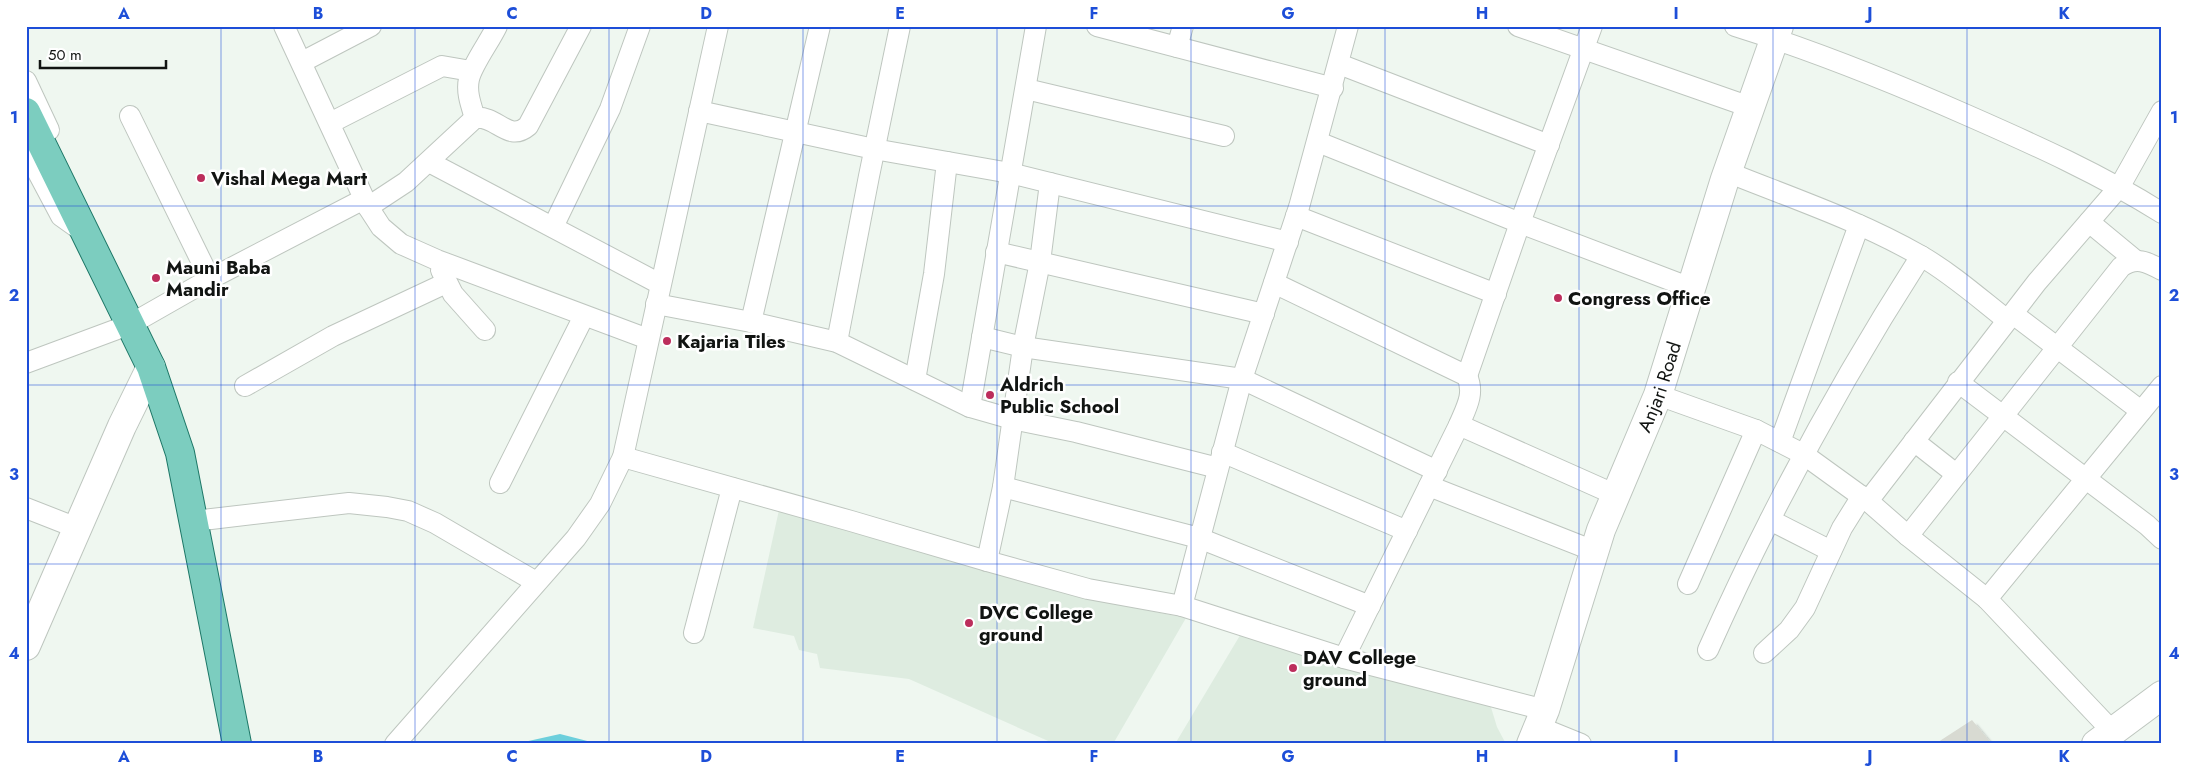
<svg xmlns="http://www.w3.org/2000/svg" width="2188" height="770" viewBox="0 0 2188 770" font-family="Jost,sans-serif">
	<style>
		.built { fill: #deece0 }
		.water { fill: #6ccfdc }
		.building { fill: #d8dad2; filter: url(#shadow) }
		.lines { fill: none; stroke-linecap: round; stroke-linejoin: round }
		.street-casing { stroke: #bec6bf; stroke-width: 22 }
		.secondary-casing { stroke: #bec6bf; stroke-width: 30 }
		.primary-casing { stroke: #1d7767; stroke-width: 30 }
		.street { stroke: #fff; stroke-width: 20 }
		.secondary { stroke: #fff; stroke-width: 28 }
		.primary { stroke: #7ccdbf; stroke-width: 28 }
		.grid { fill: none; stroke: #1d4ed8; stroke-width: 1; stroke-opacity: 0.55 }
		.poi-dot { fill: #bc2e5c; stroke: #fff; stroke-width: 2 }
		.labels { text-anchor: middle; stroke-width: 5; stroke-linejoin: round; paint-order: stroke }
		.poi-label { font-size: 19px; font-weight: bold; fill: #111412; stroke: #fff; text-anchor: start }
		.street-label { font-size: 19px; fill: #111412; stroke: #fff }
		.neatline { fill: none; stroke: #1d4ed8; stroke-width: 2 }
		.grid-label { font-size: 16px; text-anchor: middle; font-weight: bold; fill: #1d4ed8 }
	</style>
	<defs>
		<filter id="shadow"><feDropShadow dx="4.5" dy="4.5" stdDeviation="1" flood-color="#0004"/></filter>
	</defs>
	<rect width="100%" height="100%" fill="#eff7f0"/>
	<!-- built -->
	<g class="built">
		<polygon points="779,510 1079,597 1186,618 1113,744 1055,744 909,679 820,668 817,654 799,650 794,636 753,628"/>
		<polygon points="1242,632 1490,704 1497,727 1506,744 1175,744"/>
	</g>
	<!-- water -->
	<polygon class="water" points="560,734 599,744 515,744"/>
	<!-- building -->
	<polygon class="building" points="1972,720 1992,744 1935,744"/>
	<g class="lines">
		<defs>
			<g id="street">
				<polyline points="284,26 368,207 381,227 401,244 437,260 648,339"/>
				<polyline points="1097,26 1333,88"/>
				<polyline points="1518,26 1750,107"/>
				<path d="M1735,26C1815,51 1892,82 1969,116C2035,145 2100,174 2162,213"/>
				<polyline points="1177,47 1183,26"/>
				<polyline points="302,62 371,26"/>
				<polyline points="1339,64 1549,145"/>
				<polyline points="26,81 49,130"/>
				<polyline points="1026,89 1224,136"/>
				<polyline points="699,111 874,149 1010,173 1288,242"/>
				<polyline points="130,116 210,279"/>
				<path d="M475,118C471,105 466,92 469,79C472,65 490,41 497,26"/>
				<polyline points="330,123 442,66 471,71"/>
				<polyline points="1318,142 1520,223 1691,288"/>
				<polyline points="26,150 61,216 82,231"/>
				<polyline points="429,162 660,284"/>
				<path d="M1727,172C1792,198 1860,221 1921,256C1952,274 1979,298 2007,320L2013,314L2141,411"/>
				<path d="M368,207L406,182L475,118C497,115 508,143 528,126L581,26"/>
				<polyline points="1296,216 1496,294"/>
				<polyline points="2089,222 2135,260"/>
				<polyline points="553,227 610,109 640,26"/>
				<polyline points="996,252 1264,314"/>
				<polyline points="441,270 453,294 485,330"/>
				<path d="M1274,283L1467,376C1475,394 1466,408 1459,425L1344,658"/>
				<polyline points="656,304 751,322 837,342 970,407 1012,419 1076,432 1218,468"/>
				<polyline points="751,322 820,26"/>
				<polyline points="982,337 1023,347 1242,379 1437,471"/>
				<polyline points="837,342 869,176 900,26"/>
				<polyline points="26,363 131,324 210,279 364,199"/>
				<polyline points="1467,376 1520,223 1592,26"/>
				<polyline points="915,380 934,274 947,162"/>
				<polyline points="1958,382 2147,525 2162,539"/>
				<polyline points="245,386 333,336 446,283"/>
				<polyline points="1658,395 1756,430 1803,454 1868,501 1908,536 1987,599 2112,731"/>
				<polyline points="970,407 1036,26"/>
				<polyline points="1459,425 1616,495"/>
				<polyline points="1914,441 1956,474"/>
				<polyline points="1780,442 1859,225"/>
				<polyline points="1222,452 1407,531"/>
				<polyline points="623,457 851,521 987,561 1088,589 1182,606 1344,658 1545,710"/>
				<polyline points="500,483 584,316"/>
				<polyline points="1429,486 1594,551"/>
				<polyline points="1003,487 1199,538 1370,606"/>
				<polyline points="1868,501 2037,282 2120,186 2162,111"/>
				<polyline points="26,508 77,528"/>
				<polyline points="1770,520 1831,551"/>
				<polyline points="194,521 349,503 387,507 408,511 435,523 536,582"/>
				<path d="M1908,536L2121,267C2136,256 2147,262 2162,270"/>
				<polyline points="987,561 1003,487 1023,347 1040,262 1050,183"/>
				<polyline points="1688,584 1756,430"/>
				<polyline points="1987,599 2162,386"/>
				<polyline points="1182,606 1242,379 1299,207 1348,26"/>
				<polyline points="694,633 732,488"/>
				<path d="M1708,650C1769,513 1840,382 1921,256"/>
				<polyline points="1764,653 1789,630 1805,608 1842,528 1862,496"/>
				<polyline points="1539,727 1581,744"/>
				<polyline points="395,744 576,538 600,504 623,457 718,26"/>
			</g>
			<g id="secondary">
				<polyline points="26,646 122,426 151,367"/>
				<path id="s1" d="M1531,744L1545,710L1601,530L1658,395L1725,179L1779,26"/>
				<polyline points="2096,744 2162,695"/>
			</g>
			<polyline id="primary" points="26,112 151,367 180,453 237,744"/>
		</defs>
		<!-- street casing -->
		<use href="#street" class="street-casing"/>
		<!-- secondary casing -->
		<use href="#secondary" class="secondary-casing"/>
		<!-- primary casing -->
		<use href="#primary" class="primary-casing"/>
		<!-- street -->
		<use href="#street" class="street"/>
		<!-- secondary -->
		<use href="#secondary" class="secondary"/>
		<!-- primary -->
		<use href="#primary" class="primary"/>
	</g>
	<!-- grid -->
	<path class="grid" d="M221,26V744M415,26V744M609,26V744M803,26V744M997,26V744M1191,26V744M1385,26V744M1579,26V744M1773,26V744M1967,26V744M26,206H2162M26,385H2162M26,564H2162"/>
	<!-- markers -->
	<g class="poi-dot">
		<circle cx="201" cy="178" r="5"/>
		<circle cx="156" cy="278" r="5"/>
		<circle cx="1558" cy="298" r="5"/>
		<circle cx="667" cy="341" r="5"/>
		<circle cx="990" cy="395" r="5"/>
		<circle cx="969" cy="623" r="5"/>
		<circle cx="1293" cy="668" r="5"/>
	</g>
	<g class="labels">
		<!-- poi labels -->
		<g class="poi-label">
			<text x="211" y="185">Vishal Mega Mart</text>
			<text x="166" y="274">Mauni Baba<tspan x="166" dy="22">Mandir</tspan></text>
			<text x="1568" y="305">Congress Office</text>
			<text x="677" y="348">Kajaria Tiles</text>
			<text x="1000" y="391">Aldrich<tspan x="1000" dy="22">Public School</tspan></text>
			<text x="979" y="619">DVC College<tspan x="979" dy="22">ground</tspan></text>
			<text x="1303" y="664">DAV College<tspan x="1303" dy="22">ground</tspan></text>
		</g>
		<!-- street labels -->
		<g class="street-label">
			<text dy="7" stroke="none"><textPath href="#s1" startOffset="380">Anjari Road</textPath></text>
		</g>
	</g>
	<!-- border -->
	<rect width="2188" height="770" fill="none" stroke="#ffffff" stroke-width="55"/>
	<!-- scale -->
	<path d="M40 60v8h126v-8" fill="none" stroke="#111412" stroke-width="2.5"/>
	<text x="48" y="60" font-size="15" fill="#111412" stroke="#ffffff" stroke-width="4" paint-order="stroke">50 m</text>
	<rect x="28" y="28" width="2132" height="714" class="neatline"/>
	<g class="grid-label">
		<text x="124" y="19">A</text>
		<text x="318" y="19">B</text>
		<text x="512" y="19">C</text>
		<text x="706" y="19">D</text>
		<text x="900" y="19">E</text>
		<text x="1094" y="19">F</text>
		<text x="1288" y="19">G</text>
		<text x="1482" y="19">H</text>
		<text x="1676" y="19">I</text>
		<text x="1870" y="19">J</text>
		<text x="2064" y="19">K</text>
		<text x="14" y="123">1</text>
		<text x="2174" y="123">1</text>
		<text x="14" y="301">2</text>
		<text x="2174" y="301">2</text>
		<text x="14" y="480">3</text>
		<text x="2174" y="480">3</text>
		<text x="14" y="659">4</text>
		<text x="2174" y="659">4</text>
		<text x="124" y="762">A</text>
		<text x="318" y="762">B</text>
		<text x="512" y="762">C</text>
		<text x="706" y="762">D</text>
		<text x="900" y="762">E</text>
		<text x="1094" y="762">F</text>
		<text x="1288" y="762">G</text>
		<text x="1482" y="762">H</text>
		<text x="1676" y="762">I</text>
		<text x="1870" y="762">J</text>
		<text x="2064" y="762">K</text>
	</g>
</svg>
